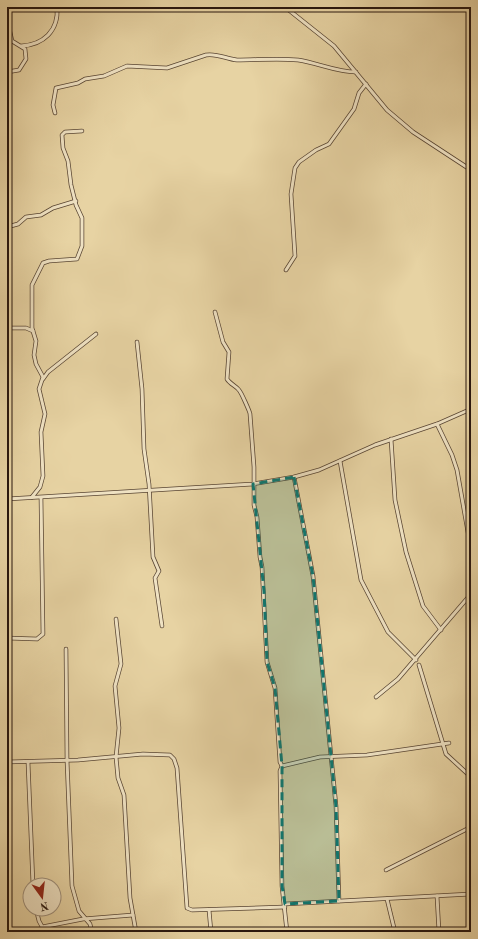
<svg xmlns="http://www.w3.org/2000/svg" width="478" height="939" viewBox="0 0 478 939" font-family="'Old Standard TT',serif">
	<style>
		.lines { fill: none; stroke-linecap: round; stroke-linejoin: round }
		.minor-casing { stroke: #584533; stroke-width: 4.5 }
		.minor { stroke: #efe2c3; stroke-width: 3 }
		.marked { fill: #0f766e; fill-opacity: 0.2; stroke: #0f766e; stroke-width: 3; stroke-dasharray: 8 5; stroke-linejoin: round }
	</style>
	<rect width="100%" height="100%" fill="#e7d3a3"/>
	<filter id="stains"><feTurbulence type="fractalNoise" baseFrequency=".005" numOctaves="4"/><feColorMatrix values="0 0 0 0 .2 0 0 0 0 .09 0 0 0 0 .02 0 0 0 .5 -.17"/></filter>
	<radialGradient id="worn" r=".72"><stop offset=".6" stop-color="#630" stop-opacity="0"/><stop offset="1" stop-color="#630" stop-opacity=".3"/></radialGradient>
	<g class="lines">
		<defs>
			<g id="minor">
				<polyline points="285,7 334,46 387,110 413,132 471,170"/>
				<polyline points="7,19 12,41 25,49 26,59 19,70 7,72"/>
				<path d="M21,46C43,45 59,31 57,7"/>
				<path d="M55,113L53,105L56,88L78,83L85,79L104,76L127,66L167,68L206,55C217,53 226,59 237,60C257,60 278,58 298,60C318,63 336,72 356,72"/>
				<polyline points="7,227 18,224 26,217 41,215 53,208 76,201"/>
				<polyline points="286,270 295,256 291,194 295,168 299,162 316,150 329,144 354,109 359,93 366,84"/>
				<path d="M215,312L223,342L229,352L227,379C230,384 236,386 239,390C241,392 250,412 250,414L254,467V505L257,517L260,557L262,567L267,662L275,688L280,762L282,766L280,771L282,886L287,932"/>
				<polyline points="7,328 26,328 33,331"/>
				<polyline points="137,342 142,389 144,449 149,484 153,557 159,571 155,578 162,626"/>
				<polyline points="43,379 48,372 96,334"/>
				<polyline points="437,424 452,455 457,470 471,549"/>
				<polyline points="391,439 395,500 406,552 423,606 441,630"/>
				<polyline points="340,461 361,580 388,632 416,660"/>
				<polyline points="294,477 313,576 336,806 339,901"/>
				<polyline points="32,497 40,487 43,476 41,432 45,414 39,389 43,377 36,364 34,355 36,341 32,328 32,285 43,263 49,261 77,259 82,246 82,218 76,205 71,185 68,161 63,148 62,135 65,132 82,131"/>
				<polyline points="7,499 253,484 294,477 319,470 375,445 437,424 471,409"/>
				<polyline points="116,619 121,664 115,686 119,728 116,757 118,778 124,795 130,898 136,932"/>
				<polyline points="7,638 37,639 43,634 41,498"/>
				<polyline points="66,649 67,760 72,886 79,911 90,924 92,932"/>
				<polyline points="419,665 446,754 471,777"/>
				<polyline points="376,697 398,679 471,594"/>
				<polyline points="7,762 78,760 143,754 170,755 174,759 177,768 187,908 192,910 285,907"/>
				<polyline points="28,762 33,885"/>
				<polyline points="282,766 320,757 367,755 449,743"/>
				<polyline points="386,870 471,827"/>
				<polyline points="437,896 439,932"/>
				<polyline points="387,899 395,932"/>
				<polyline points="285,904 471,894"/>
				<polyline points="36,909 39,921 45,932"/>
				<polyline points="209,910 211,932"/>
				<polyline points="42,927 83,919 133,915"/>
			</g>
		</defs>
		<!-- minor casing -->
		<use href="#minor" class="minor-casing"/>
		<!-- minor -->
		<use href="#minor" class="minor"/>
	</g>
	<!-- marked area -->
	<path class="marked" d="M294,477L313,576L336,806L339,901L285,904L282,886V766L275,688L267,662L264,591L253,484Z"/>
	<!-- margin -->
	<rect width="478" height="939" fill="none" stroke="#e7d3a3" stroke-width="24"/>
	<rect x="8" y="8" width="462" height="923" fill="none" stroke="#28160e" stroke-width="2"/>
	<rect x="12" y="12" width="454" height="915" fill="none" stroke="#28160e"/>
	<!-- north arrow -->
	<g transform="translate(42 897) rotate(165)"><circle r="19" fill="#efe2c3" stroke="#9f907b"/>
	<path d="M0-3L7 15L0 10L-7 15Z" fill="#8f2418"/>
	<text y="-6" font-size="11" font-weight="bold" text-anchor="middle" fill="#28160e">N</text>
	</g>
	<rect width="100%" height="100%" filter="url(#stains)"/>
	<rect width="100%" height="100%" fill="url(#worn)"/>
</svg>
